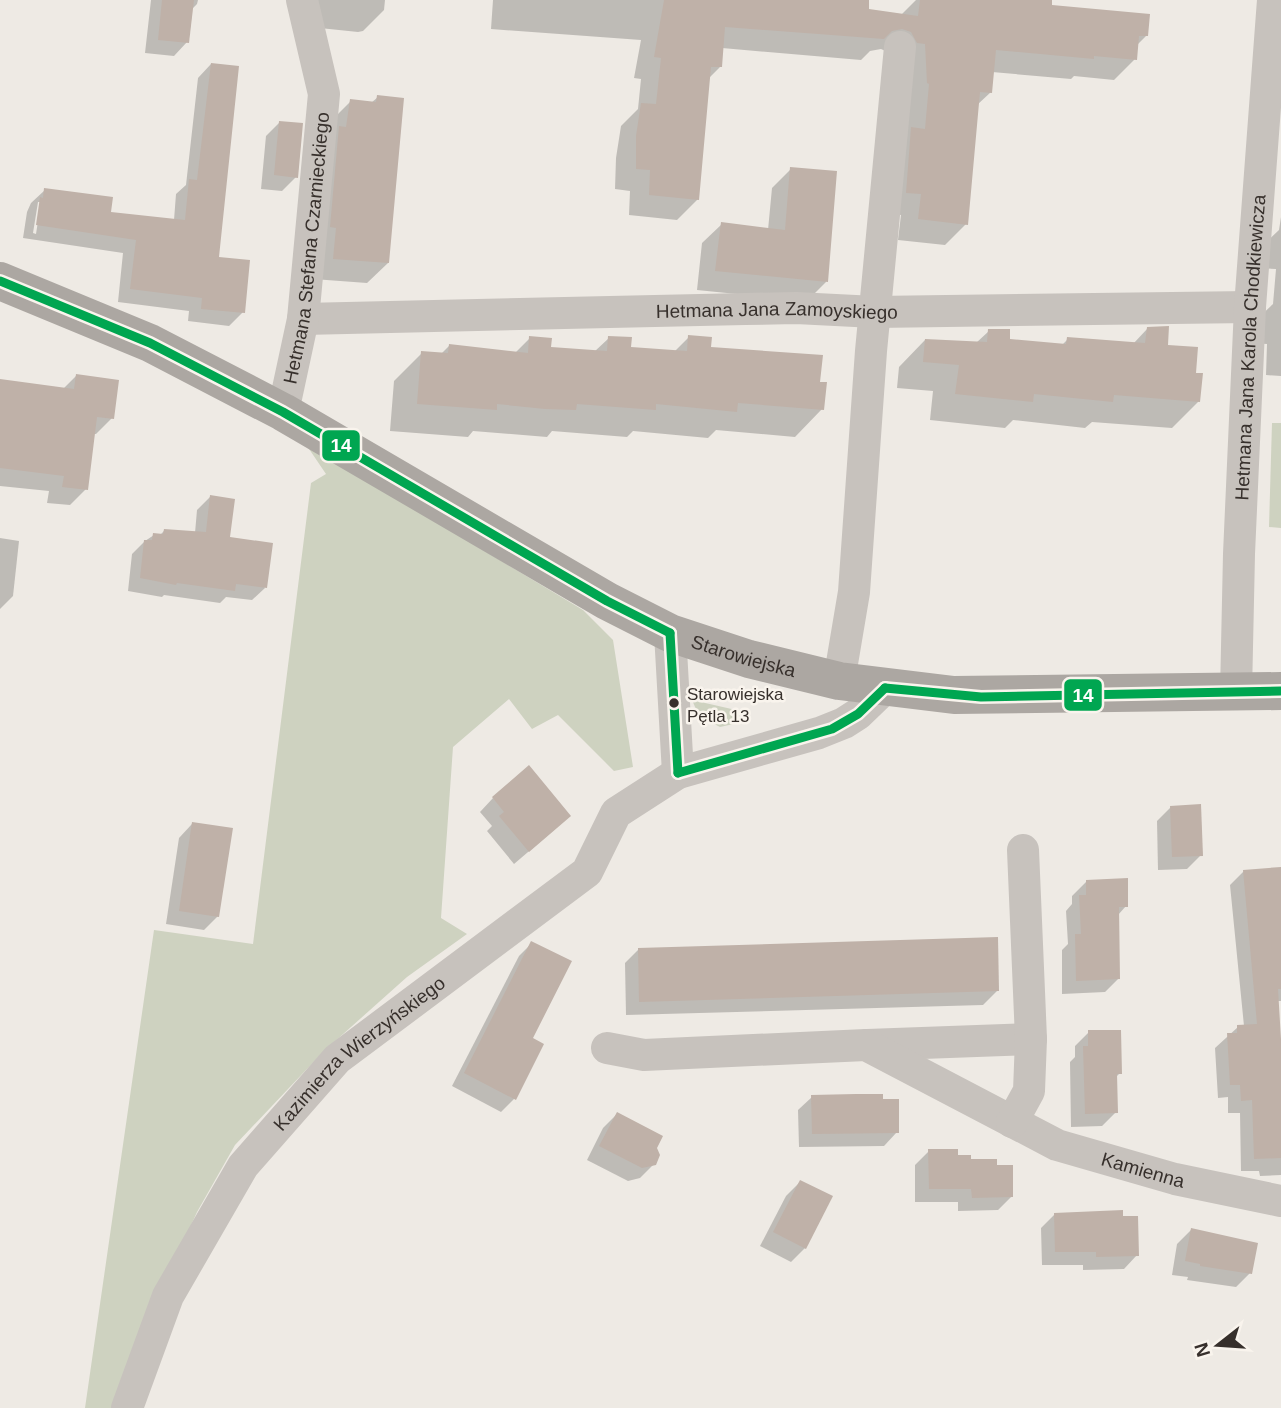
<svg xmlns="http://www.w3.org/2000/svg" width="1281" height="1408" viewBox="0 0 1281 1408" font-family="Helvetica,sans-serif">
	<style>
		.green { fill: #ced2c0 }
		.shadow { fill: #0003; fill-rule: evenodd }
		.building { fill: #bfb1a8 }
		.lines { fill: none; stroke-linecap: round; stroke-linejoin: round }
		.minor { stroke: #c7c2bd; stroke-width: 32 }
		.major { stroke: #aca7a2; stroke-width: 38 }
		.bus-1-casing { stroke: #f9f4ed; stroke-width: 14 }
		.bus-1 { stroke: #00a651; stroke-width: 9 }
		.bus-dot { fill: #37302c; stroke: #f9f4ed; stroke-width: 2.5 }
		.labels { text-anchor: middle; stroke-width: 5; stroke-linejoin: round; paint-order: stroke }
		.bus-label { font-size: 17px; fill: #37302c; stroke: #f9f4ed; text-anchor: start }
		.street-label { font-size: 19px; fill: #37302c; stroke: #f9f4ed }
		.line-badge { stroke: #f9f4ed; stroke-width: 2.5 }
		.badge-label { font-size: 19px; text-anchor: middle; font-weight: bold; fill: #fff }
	</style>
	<rect width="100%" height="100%" fill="#eeeae4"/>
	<!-- green -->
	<g class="green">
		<polygon points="1272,423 1281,423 1281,528 1269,527"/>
		<polygon points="305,443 583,610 613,640 633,767 614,771 558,715 532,729 509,699 453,747 441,918 467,934 407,977 323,1052 235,1145 197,1212 158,1299 114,1408 85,1408 154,930 253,944 311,483 326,474"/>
		<polygon points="692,700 736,710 738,723 720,727 699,716"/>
	</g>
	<!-- shadow -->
	<g class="shadow">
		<polygon points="151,0 198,0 197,4 191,10 187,42 174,56 145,53"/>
		<polygon points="306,0 385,0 384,10 363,31 358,32 310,27"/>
		<polygon points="493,0 868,0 867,11 900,16 916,0 1015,0 1050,7 1146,36 1136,46 1135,59 1114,80 1074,76 1071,79 992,72 991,92 977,105 966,224 945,245 898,240 901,215 886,213 890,53 881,49 870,51 861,60 722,48 720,67 708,79 698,199 677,220 629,215 630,191 615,189 616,158 621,126 638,109 641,79 634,78 641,40 491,29"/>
		<path d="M211,64L217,259L243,312L229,326L188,321L189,311L118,302L123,253L23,238L27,212L31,203L45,190L109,213L174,220L176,194L186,185L198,78ZM38,202H41L36,234L33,233Z"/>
		<polygon points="378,97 388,263 367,283 313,279 330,122 351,101 371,103"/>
		<polygon points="280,122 296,177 282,191 261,189 266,136"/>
		<polygon points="791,169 826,282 807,301 697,290 702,243 722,224 768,230 772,188"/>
		<polygon points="1281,217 1281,376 1266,375 1267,344 1252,343 1254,322 1273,304 1276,269 1258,268 1260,248 1279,230"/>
		<polygon points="1148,328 1194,375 1199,401 1172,428 1092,422 1085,428 1013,420 1005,428 930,420 933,391 897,388 899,367 925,340 976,343 989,331 1008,341 1062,345 1068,339 1133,344"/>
		<polygon points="689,337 709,348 819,384 822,409 795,437 716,430 708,438 633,431 627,437 552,431 547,437 473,431 468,437 390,431 394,381 422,353 441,354 449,346 515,353 530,338 549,349 594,352 609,338 629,349 674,352"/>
		<polygon points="76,376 112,418 96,434 93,434 86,489 70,505 47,503 49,491 0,486 0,382 63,389"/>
		<polygon points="210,497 228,538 265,588 252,600 226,597 220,603 164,595 162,597 128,591 132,554 145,541 154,535 159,536 164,531 195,533 197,510"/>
		<polygon points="0,538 19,541 13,596 0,609"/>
		<polygon points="493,798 555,829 514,864 487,831 492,826 480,812"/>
		<polygon points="1171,807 1201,855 1187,869 1158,870 1157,821"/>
		<polygon points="192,824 218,916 204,930 166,924 179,838"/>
		<polygon points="1281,869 1281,1001 1277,1001 1281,1066 1281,1175 1260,1176 1259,1171 1241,1171 1240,1113 1228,1113 1228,1097 1218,1098 1215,1048 1238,1027 1244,1026 1230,885 1244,871"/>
		<polygon points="1086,882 1126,906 1118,915 1119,978 1105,992 1062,994 1062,950 1068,944 1066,911 1072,904 1072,896"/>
		<polygon points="532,943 531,1039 514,1099 501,1112 452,1086 519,956"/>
		<polygon points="639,949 997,991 983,1005 626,1015 625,963"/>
		<polygon points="1089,1032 1120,1073 1116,1077 1116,1112 1102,1126 1071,1127 1070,1062 1075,1057 1075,1046"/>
		<polygon points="812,1097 897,1132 884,1146 799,1147 798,1110"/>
		<polygon points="617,1114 655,1148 654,1164 640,1178 628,1181 587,1160 603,1128"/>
		<polygon points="929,1151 969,1161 1012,1196 998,1210 958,1211 958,1202 915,1202 915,1165"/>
		<polygon points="800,1182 805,1248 791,1262 760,1246 786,1196"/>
		<polygon points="1055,1214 1137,1255 1124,1269 1083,1270 1083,1265 1042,1265 1041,1228"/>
		<polygon points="1191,1230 1250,1273 1236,1287 1187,1280 1188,1277 1172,1275 1177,1244"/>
	</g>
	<!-- building -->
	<g class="building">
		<polygon points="162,0 194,0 189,43 158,40"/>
		<polygon points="664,0 869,0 869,9 918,16 920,0 1052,0 1052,5 1150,14 1148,36 1139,36 1137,60 1094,56 1094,59 996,50 992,93 980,92 968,225 918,219 921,194 906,193 911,127 925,129 929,84 927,83 925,44 917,43 911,32 902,29 892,31 884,39 725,27 722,67 711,67 699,200 649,195 650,170 636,169 636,136 641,103 656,104 661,58 654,57"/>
		<polygon points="211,63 239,66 219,257 250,260 245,313 201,309 202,298 130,289 136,240 36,225 40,197 43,198 44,188 113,197 111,212 185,220 189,179 197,180"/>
		<polygon points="377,95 404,98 389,263 333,259 336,228 330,227 339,126 346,127 350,99 376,102"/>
		<polygon points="279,121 303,123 298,178 274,175"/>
		<polygon points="790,167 837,171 828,282 715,271 721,222 785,230"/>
		<polygon points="1169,326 1168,345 1198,347 1196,373 1203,373 1200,402 1114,395 1113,402 1034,394 1033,402 955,394 959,365 923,362 925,339 987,342 988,329 1010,329 1010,339 1066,344 1067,337 1145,343 1147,327"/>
		<polygon points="688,335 712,337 711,347 823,355 820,382 827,382 824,410 738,403 737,412 656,404 656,410 577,404 576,410 545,409 497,404 497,410 417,404 421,351 448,353 449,344 528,353 529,336 552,338 551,347 607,351 608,336 632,337 631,347 687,351"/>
		<polygon points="76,374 119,380 114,419 97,417 88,490 62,487 64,476 0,468 0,379 74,389"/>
		<polygon points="210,495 235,499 230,537 273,543 267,588 236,584 235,591 177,583 176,585 140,578 144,540 152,540 153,533 163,534 164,529 206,532"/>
		<polygon points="529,765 571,816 529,852 499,816 504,812 492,797"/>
		<polygon points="1201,804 1203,856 1172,857 1170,806"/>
		<polygon points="192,822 233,828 219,917 179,911"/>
		<polygon points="1281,867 1281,989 1278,989 1281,1039 1281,1158 1254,1159 1252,1100 1241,1101 1240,1085 1230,1085 1227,1033 1237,1033 1237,1025 1257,1024 1243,870"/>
		<polygon points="1128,878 1128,907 1119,907 1120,979 1076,981 1075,934 1081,934 1079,895 1086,895 1086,880"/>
		<polygon points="998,937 999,991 639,1002 638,948"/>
		<polygon points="531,941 572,961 533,1038 544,1044 516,1100 464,1073"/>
		<polygon points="1088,1030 1121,1030 1122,1074 1117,1074 1118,1113 1085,1114 1083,1046 1088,1046"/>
		<polygon points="856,1094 883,1094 883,1099 899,1099 899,1133 812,1134 811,1095"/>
		<polygon points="617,1112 663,1136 657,1148 660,1155 656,1165 642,1168 599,1146"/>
		<polygon points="928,1149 958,1149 958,1155 971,1155 971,1159 997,1159 997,1165 1013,1165 1013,1197 972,1198 971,1189 929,1189"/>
		<polygon points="800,1180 833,1196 806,1249 773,1232"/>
		<polygon points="1123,1210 1123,1216 1138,1216 1139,1256 1096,1257 1096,1252 1055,1252 1054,1213"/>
		<polygon points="1191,1228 1258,1243 1252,1274 1200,1266 1200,1264 1185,1261"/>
	</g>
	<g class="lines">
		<!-- minor -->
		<g class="minor">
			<path id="s1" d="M303,319L745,309L796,308L875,312L1250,307"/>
			<path id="s2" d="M283,412L303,319L324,94L302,0"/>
			<polyline points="670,633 678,773"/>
			<polyline points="839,681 854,592 871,351 900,47"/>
			<path id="s3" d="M1236,693L1239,554L1250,307L1273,0"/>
			<polyline points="867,1045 1031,1039"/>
			<path id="s4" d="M607,1048L644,1055L866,1045L1057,1145L1175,1179L1281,1201"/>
			<polyline points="1012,1122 1029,1091 1031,1039 1023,850"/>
			<path id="s5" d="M127,1408L168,1296L243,1166L337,1059L587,872L616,813L678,773L819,733L844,723L858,714L885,688"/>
		</g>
		<!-- major -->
		<path class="major" id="s6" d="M0,281L150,343L283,412L607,601L670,633L749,659L839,681L954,695L1281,691"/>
		<defs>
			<g id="bus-1">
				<polyline points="0,281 150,343 283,412 607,601 670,633"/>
				<polyline points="670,633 678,773"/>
				<polyline points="885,688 981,697 1281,691"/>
				<polyline points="678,773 832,729 858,714 885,688"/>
			</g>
		</defs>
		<!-- bus-1 casing -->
		<use href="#bus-1" class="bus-1-casing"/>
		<!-- bus-1 -->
		<use href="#bus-1" class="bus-1"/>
	</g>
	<!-- markers -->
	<circle class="bus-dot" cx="674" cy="703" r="6"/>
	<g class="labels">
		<!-- bus labels -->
		<g class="bus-label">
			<text x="687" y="700">Starowiejska<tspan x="687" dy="22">Pętla 13</tspan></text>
		</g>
		<!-- street labels -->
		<g class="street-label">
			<text dy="7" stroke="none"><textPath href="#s2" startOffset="166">Hetmana Stefana Czarnieckiego</textPath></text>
			<text dy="7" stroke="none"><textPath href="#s1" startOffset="474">Hetmana Jana Zamoyskiego</textPath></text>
			<text dy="7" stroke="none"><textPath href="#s3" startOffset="346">Hetmana Jana Karola Chodkiewicza</textPath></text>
			<text dy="7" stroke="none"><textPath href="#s6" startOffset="835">Starowiejska</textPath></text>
			<text dy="7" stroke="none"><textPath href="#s5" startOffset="432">Kazimierza Wierzyńskiego</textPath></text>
			<text dy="7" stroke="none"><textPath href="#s4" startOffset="565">Kamienna</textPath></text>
		</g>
	</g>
	<g class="line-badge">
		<rect x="321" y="429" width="40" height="33" rx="7" fill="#00a651"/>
		<rect x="1063" y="678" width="40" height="34" rx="7" fill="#00a651"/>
	</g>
	<g class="badge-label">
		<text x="341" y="452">14</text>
		<text x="1083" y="702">14</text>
	</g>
	<!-- north arrow -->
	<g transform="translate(1218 1345) rotate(253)" stroke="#f9f4ed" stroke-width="5" paint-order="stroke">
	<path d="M0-5L12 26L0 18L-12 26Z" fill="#37302c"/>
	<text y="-10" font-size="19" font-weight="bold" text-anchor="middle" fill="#37302c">N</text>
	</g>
</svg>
